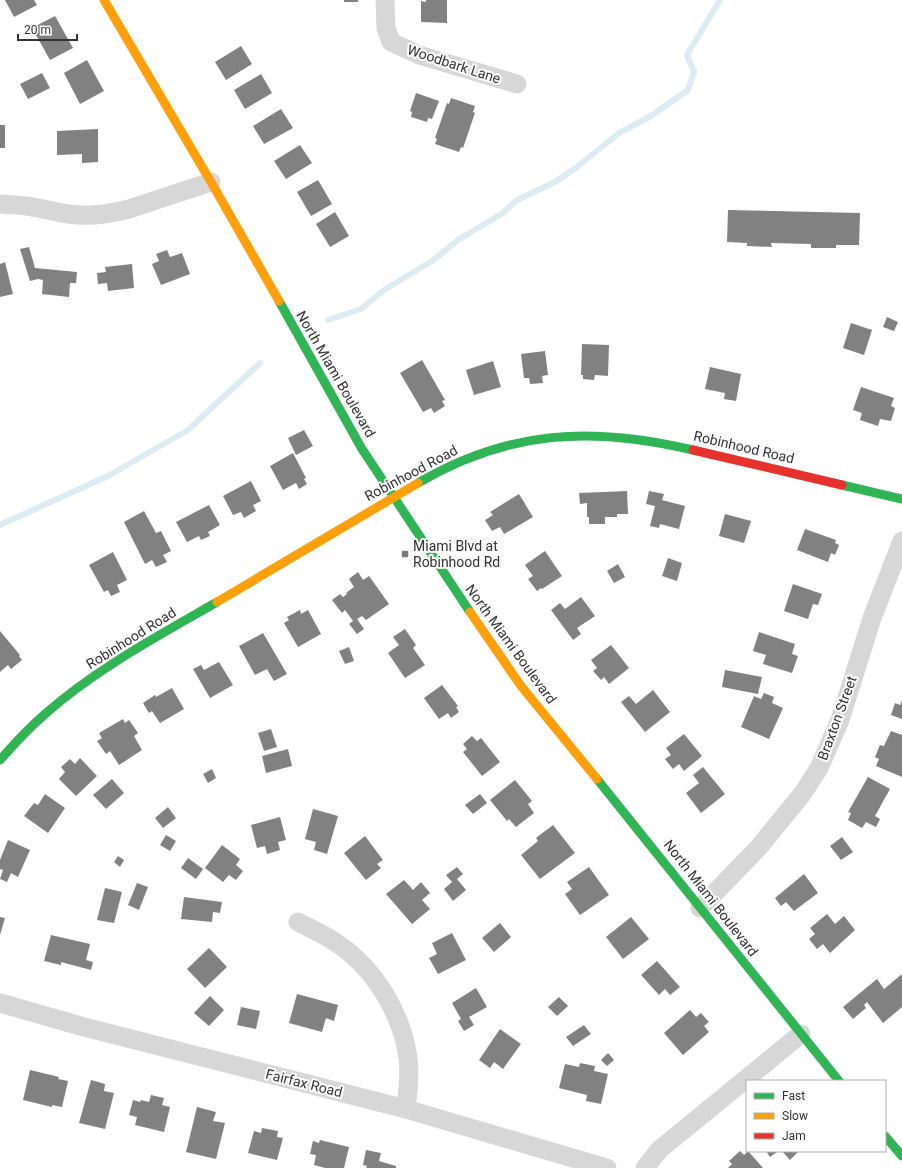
<svg xmlns="http://www.w3.org/2000/svg" width="902" height="1168" viewBox="0 0 902 1168" font-family="Roboto,sans-serif">
	<style>
		.lines { fill: none; stroke-linecap: round; stroke-linejoin: round }
		.stream { stroke: #ddebf2; stroke-width: 6 }
		.building { fill: #818181 }
		.street { stroke: #d7d7d7; stroke-width: 19 }
		.fast { stroke: #30b455; stroke-width: 9 }
		.slow { stroke: #ff9f0a; stroke-width: 9 }
		.jam { stroke: #e5322d; stroke-width: 9 }
		.poi-dot { fill: #7a7a7a; stroke: #fff; stroke-width: 1.5 }
		.labels { text-anchor: middle; stroke-width: 4; stroke-linejoin: round; paint-order: stroke }
		.street-label { font-size: 14px; fill: #333; stroke: #fff }
		.poi-label { font-size: 14px; fill: #333; stroke: #fff; text-anchor: start }
	</style>
	<rect width="100%" height="100%" fill="#fff"/>
	<g class="lines">
		<!-- stream -->
		<g class="stream">
			<polyline points="328,320 361,309 384,290 432,261 458,240 503,213 517,200 555,182 577,167 619,133 651,116 688,90 694,72 687,55 720,0"/>
			<polyline points="0,525 108,476 188,430 260,363"/>
		</g>
	</g>
	<!-- building -->
	<g class="building">
		<polygon points="5,0 34,0 37,5 14,17"/>
		<rect x="344" y="0" width="14" height="2"/>
		<polygon points="426,0 447,0 447,23 421,22 421,1 426,2"/>
		<polygon points="55,16 73,48 50,60 32,28"/>
		<polygon points="241,46 252,64 226,80 215,62"/>
		<polygon points="87,60 104,91 80,104 64,73"/>
		<polygon points="42,73 50,88 28,99 20,84"/>
		<polygon points="261,74 272,93 245,109 234,90"/>
		<polygon points="416,93 439,101 432,119 428,118 427,122 411,117 412,112 410,111"/>
		<polygon points="451,98 475,106 473,112 475,113 463,148 461,147 459,152 435,144 437,139 435,138 447,103 449,104"/>
		<polygon points="281,109 293,128 264,144 253,126"/>
		<rect x="0" y="125" width="5" height="23"/>
		<polygon points="98,129 98,162 82,163 82,154 57,155 57,131"/>
		<polygon points="300,145 312,163 286,179 274,161"/>
		<polygon points="318,180 332,204 311,216 297,192"/>
		<polygon points="728,210 860,213 859,245 836,245 836,248 811,248 811,244 771,243 772,247 747,246 747,243 727,242"/>
		<polygon points="335,212 349,236 330,247 316,224"/>
		<polygon points="29,247 35,268 77,272 76,283 70,283 69,297 42,294 43,280 38,279 30,281 20,249"/>
		<polygon points="167,250 170,257 182,253 190,274 161,285 152,264 159,261 156,254"/>
		<polygon points="5,262 13,294 0,297 0,264"/>
		<polygon points="132,264 134,288 108,291 107,283 98,284 97,273 106,272 105,267"/>
		<polygon points="887,317 898,322 894,331 883,327"/>
		<polygon points="851,323 872,330 864,355 843,348"/>
		<polygon points="582,344 609,345 608,376 595,375 594,380 583,379 583,375 581,375"/>
		<polygon points="545,351 548,375 542,376 543,383 530,384 529,378 524,378 521,354"/>
		<polygon points="422,360 445,400 442,401 445,406 434,413 431,408 423,412 400,373"/>
		<polygon points="493,361 501,387 474,395 466,370"/>
		<polygon points="710,367 741,374 736,401 724,399 725,393 705,389"/>
		<polygon points="861,387 894,398 891,406 895,408 891,421 880,419 878,426 860,420 862,413 853,410"/>
		<polygon points="304,430 313,446 296,455 288,438"/>
		<polygon points="293,453 306,478 304,479 307,484 299,489 296,483 283,490 270,466"/>
		<polygon points="251,481 261,501 253,505 256,511 244,518 241,512 233,515 223,496"/>
		<polygon points="627,491 628,514 617,514 617,517 605,517 605,524 589,524 589,517 587,517 587,503 580,504 579,493"/>
		<polygon points="649,491 664,494 662,500 685,506 679,529 660,524 659,528 650,526 655,506 646,504"/>
		<polygon points="519,494 533,517 504,534 500,527 492,531 485,520 493,515 490,512"/>
		<polygon points="209,505 220,525 208,532 210,536 201,540 199,536 187,542 176,522"/>
		<polygon points="144,511 156,533 161,531 171,551 163,555 167,562 156,567 152,560 145,564 124,522"/>
		<polygon points="725,514 751,521 744,543 719,536"/>
		<polygon points="805,529 836,540 835,543 839,545 835,555 831,553 828,562 797,550"/>
		<polygon points="545,551 562,576 542,589 541,588 537,591 528,579 533,576 525,565"/>
		<polygon points="113,552 127,580 117,585 120,592 111,596 108,590 104,592 89,565"/>
		<polygon points="668,558 682,563 677,581 662,576"/>
		<polygon points="618,564 625,577 614,583 607,571"/>
		<polygon points="358,572 363,580 369,576 389,604 366,620 362,616 357,619 364,629 357,634 349,624 353,621 345,610 342,613 332,600 340,594 343,597 347,594 346,593 354,587 349,579"/>
		<polygon points="793,584 822,594 818,605 813,604 808,619 784,611"/>
		<polygon points="581,597 595,616 577,628 581,634 573,640 551,610 560,603 565,609"/>
		<polygon points="300,610 301,614 308,610 321,634 298,647 284,623 289,620 287,617"/>
		<polygon points="405,629 416,645 413,648 425,665 405,678 388,653 399,645 393,637"/>
		<polygon points="0,631 20,655 19,656 22,660 11,669 8,665 0,672"/>
		<polygon points="759,632 795,644 792,654 798,656 792,673 763,664 766,655 753,651"/>
		<polygon points="263,633 287,674 274,681 267,669 255,675 239,646"/>
		<polygon points="611,645 629,668 609,684 604,677 601,680 593,671 597,668 591,660"/>
		<polygon points="349,647 354,661 345,664 339,651"/>
		<polygon points="219,662 233,685 210,698 193,669 201,665 204,670"/>
		<polygon points="725,670 762,677 758,694 722,687"/>
		<polygon points="442,685 458,706 456,707 459,712 451,718 448,713 439,719 424,698"/>
		<polygon points="172,688 184,709 160,723 152,711 149,713 143,703 155,695 156,697"/>
		<polygon points="653,690 670,712 645,732 621,702 629,696 636,704"/>
		<polygon points="764,693 774,697 772,703 783,708 769,739 741,727 754,696 761,699"/>
		<polygon points="902,701 902,719 891,715 895,703 900,705"/>
		<polygon points="123,719 125,723 129,720 138,733 134,736 142,750 119,765 110,751 106,754 97,741 102,738 99,733"/>
		<polygon points="271,729 277,747 264,751 258,733"/>
		<polygon points="891,731 902,735 902,777 876,766 879,759 875,757 880,745 884,746"/>
		<polygon points="684,734 702,756 684,771 679,764 673,769 665,759 671,755 666,748"/>
		<polygon points="472,736 477,741 481,738 500,762 482,776 463,752 467,749 463,744"/>
		<polygon points="288,749 292,766 266,773 262,756"/>
		<polygon points="80,758 97,776 76,796 59,779 65,772 61,767 70,759 75,764"/>
		<polygon points="703,767 725,794 701,813 686,793 699,783 693,775"/>
		<polygon points="212,769 216,778 208,783 203,774"/>
		<polygon points="868,777 890,789 875,816 880,819 876,827 866,822 862,828 848,820 851,813 848,812"/>
		<polygon points="112,779 124,793 106,809 93,795"/>
		<polygon points="515,780 532,801 528,804 534,813 516,827 509,819 507,821 490,800"/>
		<polygon points="45,794 65,808 48,833 24,816 34,803 38,805"/>
		<polygon points="480,794 487,803 473,814 465,805"/>
		<polygon points="168,807 176,818 163,828 155,818"/>
		<polygon points="313,809 338,816 327,854 314,850 316,842 305,839"/>
		<polygon points="280,817 286,840 278,842 280,850 267,854 265,846 257,848 251,825"/>
		<polygon points="553,825 575,853 540,879 521,855 538,841 536,838"/>
		<polygon points="166,835 176,841 170,851 160,845"/>
		<polygon points="365,836 383,860 377,864 381,868 366,880 344,853"/>
		<polygon points="842,837 853,852 841,860 830,846"/>
		<polygon points="8,840 30,850 18,877 11,873 7,882 0,879 3,870 0,869 0,860"/>
		<polygon points="222,845 240,859 236,865 243,871 236,880 229,875 223,882 205,868"/>
		<polygon points="118,856 124,860 120,867 114,862"/>
		<polygon points="188,858 203,869 196,879 181,868"/>
		<polygon points="457,867 463,874 457,879 466,890 453,901 444,889 452,882 446,875"/>
		<polygon points="589,867 609,895 580,915 565,894 572,889 567,882"/>
		<polygon points="804,874 818,893 794,911 786,902 781,906 775,898"/>
		<polygon points="404,880 413,890 421,882 430,893 422,900 430,909 412,924 386,894"/>
		<polygon points="137,883 148,887 139,910 128,905"/>
		<polygon points="105,888 122,892 114,923 97,920"/>
		<polygon points="184,897 222,902 220,913 213,912 212,922 181,919"/>
		<polygon points="827,914 835,924 844,916 855,930 830,953 823,944 817,949 809,939 815,934 810,928"/>
		<polygon points="0,917 5,918 0,935"/>
		<polygon points="631,917 649,939 623,959 606,937"/>
		<polygon points="500,923 511,937 494,952 482,938"/>
		<polygon points="452,933 466,960 438,974 429,958 437,954 432,943"/>
		<polygon points="51,935 90,944 86,960 93,962 91,970 61,962 61,965 44,961"/>
		<polygon points="209,948 227,967 205,988 187,969"/>
		<polygon points="657,961 680,987 670,995 665,989 659,995 641,975"/>
		<polygon points="902,974 902,1007 883,1023 867,1002 864,1005 866,1008 853,1019 843,1007 877,979 884,989"/>
		<polygon points="476,988 487,1007 469,1017 474,1025 464,1031 458,1021 461,1019 452,1003"/>
		<polygon points="297,994 338,1005 334,1021 326,1018 322,1032 289,1023"/>
		<polygon points="210,996 224,1010 209,1026 194,1013"/>
		<polygon points="559,997 568,1006 557,1016 548,1007"/>
		<polygon points="241,1007 260,1011 256,1029 237,1025"/>
		<polygon points="690,1010 696,1017 701,1013 709,1022 704,1026 709,1032 683,1055 664,1033"/>
		<polygon points="584,1025 591,1034 573,1046 566,1037"/>
		<polygon points="500,1029 521,1044 503,1069 494,1062 490,1068 479,1060"/>
		<polygon points="608,1053 614,1060 607,1066 601,1060"/>
		<polygon points="580,1063 595,1066 594,1071 608,1074 601,1104 586,1101 587,1095 559,1088 565,1064 579,1067"/>
		<polygon points="30,1070 59,1077 58,1079 68,1081 62,1107 52,1105 52,1107 23,1100"/>
		<polygon points="91,1080 105,1084 104,1091 114,1093 105,1129 79,1123"/>
		<polygon points="151,1095 164,1098 162,1105 170,1107 164,1132 135,1125 137,1117 129,1115 133,1100 140,1102 141,1100 149,1102"/>
		<polygon points="197,1107 216,1112 213,1121 225,1123 216,1159 186,1152"/>
		<polygon points="262,1128 278,1131 277,1137 283,1138 277,1160 248,1153 254,1131 261,1133"/>
		<polygon points="320,1140 349,1147 344,1168 325,1168 314,1165 316,1155 310,1154 313,1141 319,1143"/>
		<polygon points="366,1150 381,1153 379,1161 396,1166 396,1168 366,1168 367,1166 363,1165"/>
		<polygon points="740,1151 744,1155 748,1151 763,1168 728,1168 732,1164 729,1161"/>
		<polygon points="766,1151 776,1151 777,1152 770,1157"/>
		<polygon points="782,1151 799,1151 790,1160"/>
	</g>
	<g class="lines">
		<!-- street -->
		<g class="street">
			<polyline points="385,0 386,28 391,42 419,55 517,84"/>
			<path d="M0,204C13,205 25,205 37,208C47,209 57,213 68,214C88,217 110,214 129,209L211,182"/>
			<polyline points="700,908 759,847 803,793 819,768 840,720 872,618 902,541"/>
			<path d="M298,922C311,929 326,935 338,944C375,969 402,1014 408,1058C410,1075 408,1092 406,1109"/>
			<polyline points="0,1003 84,1027 406,1109 607,1168"/>
			<polyline points="645,1168 659,1150 801,1034"/>
		</g>
		<!-- fast -->
		<g class="fast">
			<polyline points="279,301 362,449 470,612"/>
			<path d="M418,483C509,430 591,426 693,450"/>
			<polyline points="842,485 902,499"/>
			<path d="M0,760C14,744 29,728 45,714C96,669 158,636 217,602"/>
			<polyline points="597,779 839,1081"/>
			<polyline points="885,1136 902,1156"/>
		</g>
		<!-- slow -->
		<g class="slow">
			<polyline points="104,0 211,182 279,301"/>
			<polyline points="217,602 418,483"/>
			<polyline points="470,612 521,686 597,779"/>
		</g>
		<!-- jam -->
		<polyline class="jam" points="693,450 842,485"/>
	</g>
	<!-- markers -->
	<rect class="poi-dot" x="401" y="550" width="8" height="8" rx="2"/>
	<g class="labels">
		<!-- street labels -->
		<g class="street-label">
			<text transform="translate(454 64) rotate(18)" y="5">Woodbark Lane</text>
			<text transform="translate(336 374) rotate(60)" y="5">North Miami Boulevard</text>
			<text transform="translate(744 447) rotate(13)" y="5">Robinhood Road</text>
			<text transform="translate(411 473) rotate(-28)" y="5">Robinhood Road</text>
			<text transform="translate(131 638) rotate(-32)" y="5">Robinhood Road</text>
			<text transform="translate(511 644) rotate(54)" y="5">North Miami Boulevard</text>
			<text transform="translate(837 718) rotate(-70)" y="5">Braxton Street</text>
			<text transform="translate(711 898) rotate(52)" y="5">North Miami Boulevard</text>
			<text transform="translate(304 1083) rotate(14)" y="5">Fairfax Road</text>
		</g>
		<!-- poi labels -->
		<g class="poi-label">
			<text x="413" y="551">Miami Blvd at<tspan x="413" dy="16">Robinhood Rd</tspan></text>
		</g>
	</g>
	<!-- legend -->
	<rect x="746" y="1080" width="140" height="72" fill="#ffffff" stroke="#adadad"/>
	<rect x="754" y="1093" width="20" height="6" fill="#30b455" stroke="#adadad"/>
	<text x="782" y="1100" font-size="12" fill="#333333">Fast</text>
	<rect x="754" y="1113" width="20" height="6" fill="#ff9f0a" stroke="#adadad"/>
	<text x="782" y="1120" font-size="12" fill="#333333">Slow</text>
	<rect x="754" y="1133" width="20" height="6" fill="#e5322d" stroke="#adadad"/>
	<text x="782" y="1140" font-size="12" fill="#333333">Jam</text>
	<!-- scale -->
	<path d="M18 34v6h59v-6" fill="none" stroke="#333333" stroke-width="2"/>
	<text x="24" y="34" font-size="12" fill="#333333" stroke="#ffffff" stroke-width="3" paint-order="stroke">20 m</text>
</svg>
